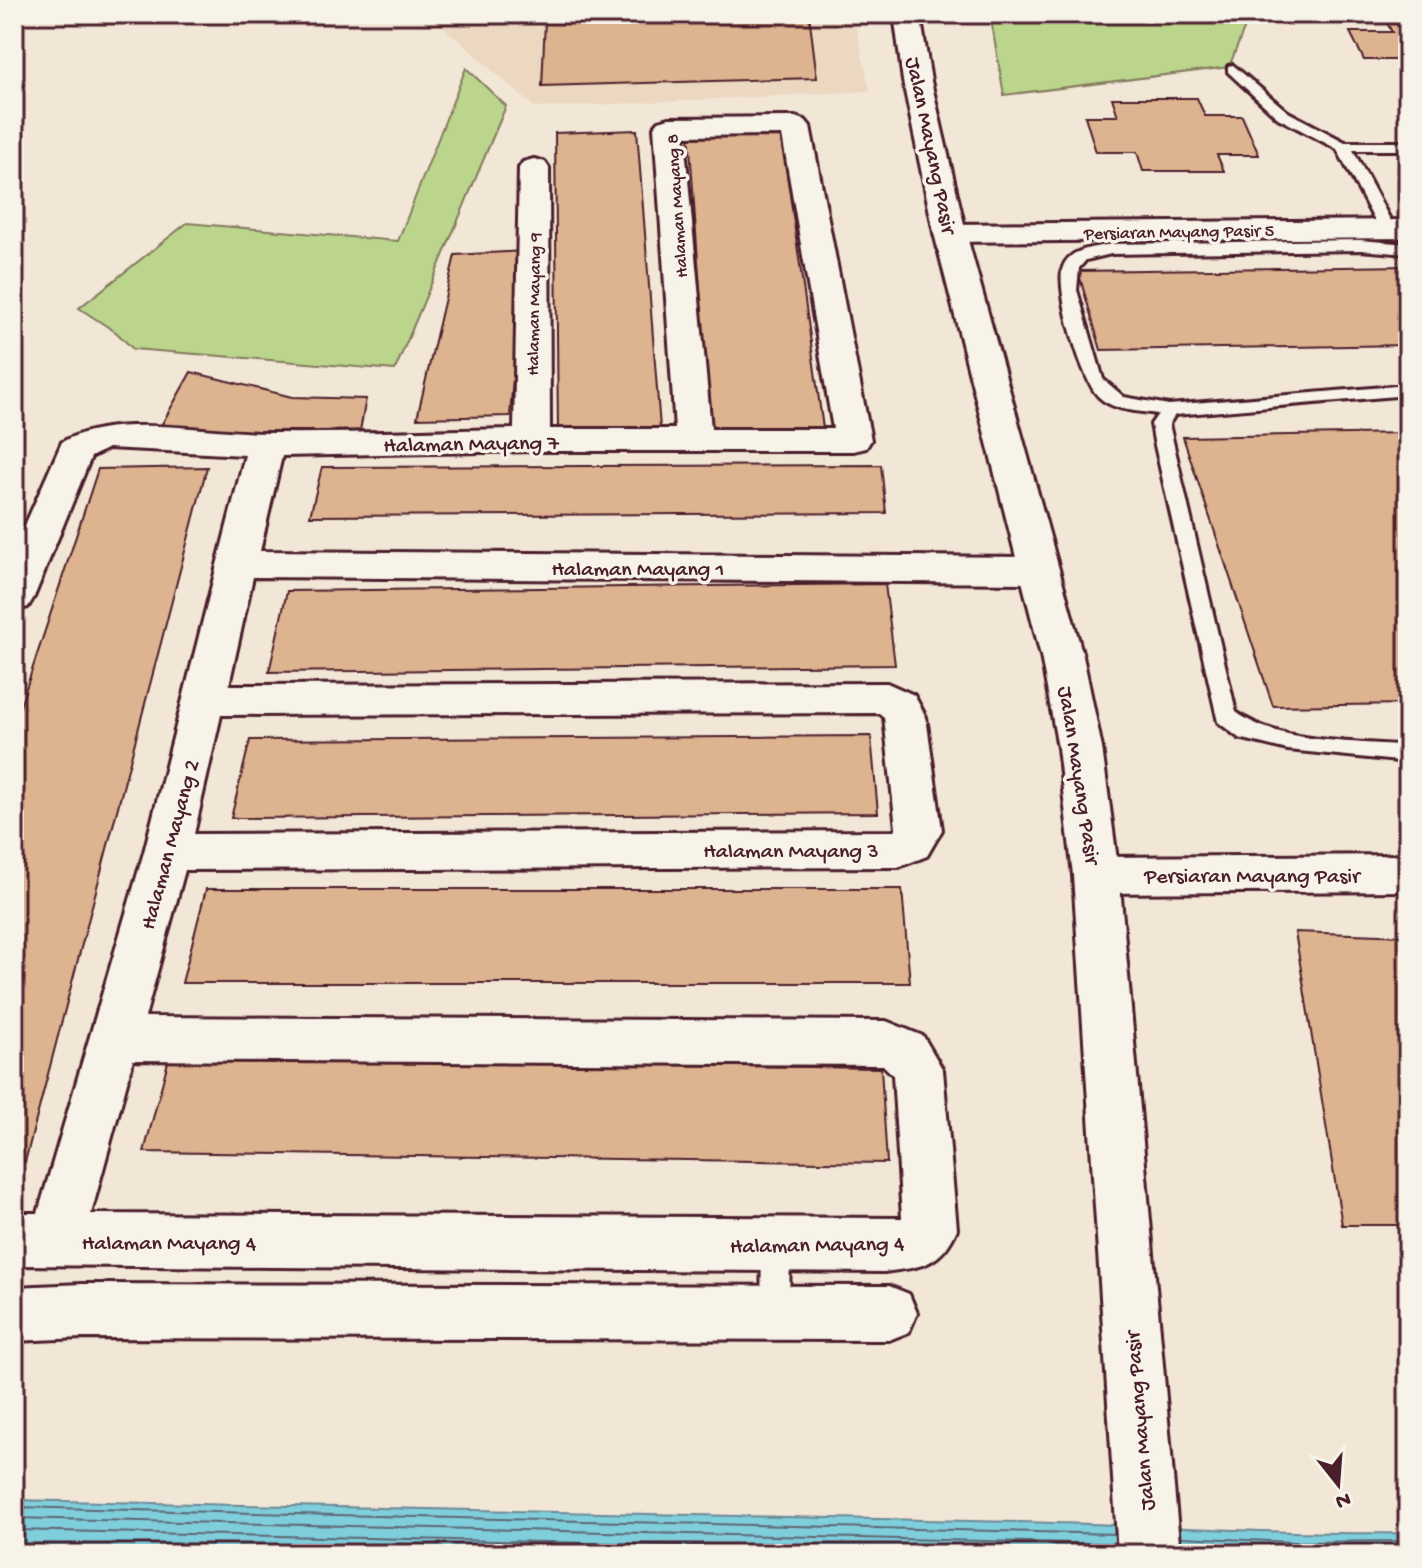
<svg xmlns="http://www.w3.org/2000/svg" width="1422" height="1568" viewBox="0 0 1422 1568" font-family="'Gochi Hand',sans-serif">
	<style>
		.built { fill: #ecd7c1 }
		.green { fill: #bbd58d; stroke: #827a5c; stroke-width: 2 }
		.water { fill: #7fcedc; stroke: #6a8895; stroke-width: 2 }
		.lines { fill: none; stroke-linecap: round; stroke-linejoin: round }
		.shore { stroke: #5f6572; stroke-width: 2 }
		.building { fill: #deb38f; stroke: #4a1f2b; stroke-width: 2 }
		.lane-casing { stroke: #4a1f2b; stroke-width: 6 }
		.street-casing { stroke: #4a1f2b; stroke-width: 6 }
		.secondary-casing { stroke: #4a1f2b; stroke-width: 6 }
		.lane { fill: #f7f3e8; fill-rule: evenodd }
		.street { fill: #f7f3e8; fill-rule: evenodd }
		.secondary { fill: #f7f3e8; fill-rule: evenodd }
		.labels { text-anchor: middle; stroke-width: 7; stroke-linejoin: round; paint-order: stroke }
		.far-street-label { font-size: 18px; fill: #4a1f2b; stroke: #f7f3e8 }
		.street-label { font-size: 22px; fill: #4a1f2b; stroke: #f7f3e8 }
	</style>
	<rect width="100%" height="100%" fill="#f2e6d6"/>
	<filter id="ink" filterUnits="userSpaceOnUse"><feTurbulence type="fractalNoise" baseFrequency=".0125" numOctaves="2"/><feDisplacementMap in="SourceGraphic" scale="16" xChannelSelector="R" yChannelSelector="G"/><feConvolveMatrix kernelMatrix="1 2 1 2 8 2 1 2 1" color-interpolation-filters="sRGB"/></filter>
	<g filter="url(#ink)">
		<!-- built -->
		<polygon class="built" points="429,14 853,14 870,91 535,108"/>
		<!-- green -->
		<g class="green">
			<polygon points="990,14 1250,14 1229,67 1004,95"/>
			<polygon points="466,68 506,106 395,370 133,349 117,333 79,308 187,223 398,241"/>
		</g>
		<!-- water -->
		<path class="water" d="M14,1500C348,1508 682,1515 1016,1522C1147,1524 1277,1535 1408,1533V1554H14Z"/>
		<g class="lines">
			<!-- shore -->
			<g class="shore">
				<polyline points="14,1507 1115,1534"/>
				<polyline points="14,1518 1115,1544"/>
				<polyline points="14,1530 1065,1554"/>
				<polyline points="1181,1537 1293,1542 1408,1541"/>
				<polyline points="1181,1547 1293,1552 1408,1551"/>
			</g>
		</g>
		<!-- building -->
		<g class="building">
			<polygon points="506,14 809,14 817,78 542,86 545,20 506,20"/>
			<polygon points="1382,14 1408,14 1408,60 1364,60 1350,32 1392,32"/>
			<polygon points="1112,98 1197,98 1205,116 1242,116 1259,155 1217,155 1224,171 1143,171 1137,152 1096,152 1085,116 1118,116"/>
			<polygon points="637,130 660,428 558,433 555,133"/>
			<polygon points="781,131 823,428 710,432 689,133"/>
			<polygon points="523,251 510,416 417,418 455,255"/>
			<polygon points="1408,266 1408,345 1101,350 1078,271"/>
			<polygon points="191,372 292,397 366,399 360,431 158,431"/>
			<polygon points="1408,433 1408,704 1273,706 1183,437"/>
			<polygon points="881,465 886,513 310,516 322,467"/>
			<polygon points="207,467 25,1162 14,1162 14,725 98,469"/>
			<polygon points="885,584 895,665 269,672 287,591"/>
			<polygon points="871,736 878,813 231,818 250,740"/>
			<polygon points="206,889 902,889 910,983 182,983"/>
			<polygon points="1295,932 1408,936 1408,1225 1342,1225"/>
			<polygon points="169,1058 881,1068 887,1163 144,1152"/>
		</g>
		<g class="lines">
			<defs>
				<g id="lane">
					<polygon points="1233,65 1288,112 1345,142 1408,142 1408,150 1353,150 1395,229 1393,232 1381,232 1379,229 1337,149 1278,118 1228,72 1228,66"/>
					<path d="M1360,240L1408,244V254L1360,250L1111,254L1086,260L1079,268L1077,290L1103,379L1124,397L1169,405L1408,385V395L1175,415L1169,424L1236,712C1278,744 1356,741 1408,746V762L1288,750L1239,738L1218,722L1154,441L1151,424L1158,414C1138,411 1114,411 1099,397C1082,381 1055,289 1063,267C1070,248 1094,248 1111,244Z"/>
					<polygon points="776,1232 786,1236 790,1245 789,1313 785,1323 775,1327 765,1323 761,1313 762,1245 766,1236"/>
				</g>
				<g id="street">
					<path d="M795,117L805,120L810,126L871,440L866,448L853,451H532L282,456L260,551L1038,557L1052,561L1058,570L1052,579L1038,583L253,577L229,685L887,683L914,695L926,717L942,830L927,856L899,867L185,870L145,1017L886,1021L923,1036L943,1070L957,1229C941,1266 921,1267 884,1272L14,1265V1213H38L144,852L245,455L108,448L91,457L34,597L28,607L14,611V550L62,442C116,412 206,433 268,433C350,434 432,430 514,429L519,168L523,162L534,159L545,162L549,168L550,429H675L654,127L659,121L669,118ZM782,135L833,429H711L684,136ZM879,713L884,717L896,828L894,831L194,834L221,715ZM133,1060L883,1065L893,1075L902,1218L91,1214Z"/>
					<polygon points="1408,220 1408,238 950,242 939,240 934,233 939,226 950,224"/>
					<polygon points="1408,855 1408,891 1096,893 1080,888 1073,875 1080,862 1096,857"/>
					<polygon points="82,1284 889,1286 909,1294 917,1313 909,1332 889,1340 82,1338 14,1341 14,1287"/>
				</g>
				<polygon id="secondary" points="894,14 920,14 931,81 966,233 1083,656 1102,748 1119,875 1180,1554 1118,1554 1073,875 1058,748 1041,656 934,233 903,81"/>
			</defs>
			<!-- lane casing -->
			<use href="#lane" class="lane-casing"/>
			<!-- street casing -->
			<use href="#street" class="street-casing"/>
			<!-- secondary casing -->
			<use href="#secondary" class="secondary-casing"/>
			<!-- lane -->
			<use href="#lane" class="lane"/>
			<!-- street -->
			<use href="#street" class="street"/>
			<!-- secondary -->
			<use href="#secondary" class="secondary"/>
		</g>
	</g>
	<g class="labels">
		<!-- far-street labels -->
		<g class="far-street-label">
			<text transform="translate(676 206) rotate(-94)" y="6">Halaman Mayang 8</text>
			<text transform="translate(1179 231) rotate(-1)" y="6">Persiaran Mayang Pasir 5</text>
			<text transform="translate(533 304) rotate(-89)" y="6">Halaman Mayang 9</text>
		</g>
		<!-- street labels -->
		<g class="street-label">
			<text transform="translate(933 145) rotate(78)" y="8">Jalan Mayang Pasir</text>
			<text transform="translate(471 442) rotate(-1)" y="8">Halaman Mayang 7</text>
			<text x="638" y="575">Halaman Mayang 1</text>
			<text transform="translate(1081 775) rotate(81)" y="8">Jalan Mayang Pasir</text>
			<text transform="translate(168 844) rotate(-75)" y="8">Halaman Mayang 2</text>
			<text x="791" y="857">Halaman Mayang 3</text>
			<text x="1252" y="882">Persiaran Mayang Pasir</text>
			<text x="169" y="1249">Halaman Mayang 4</text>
			<text transform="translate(817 1243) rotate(-1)" y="8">Halaman Mayang 4</text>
			<text transform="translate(1138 1421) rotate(-95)" y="8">Jalan Mayang Pasir</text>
		</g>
	</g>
	<!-- margin -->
	<rect width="1422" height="1568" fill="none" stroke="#f7f3e8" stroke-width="48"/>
	<rect x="24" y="24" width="1374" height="1520" fill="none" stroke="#4a1f2b" stroke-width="3" filter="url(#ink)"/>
	<!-- north arrow -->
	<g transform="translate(1338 1484) rotate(163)" stroke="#f7f3e8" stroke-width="6" paint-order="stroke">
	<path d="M0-6L14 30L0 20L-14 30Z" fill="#4a1f2b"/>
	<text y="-12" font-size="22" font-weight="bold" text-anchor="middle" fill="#4a1f2b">N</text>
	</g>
</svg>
